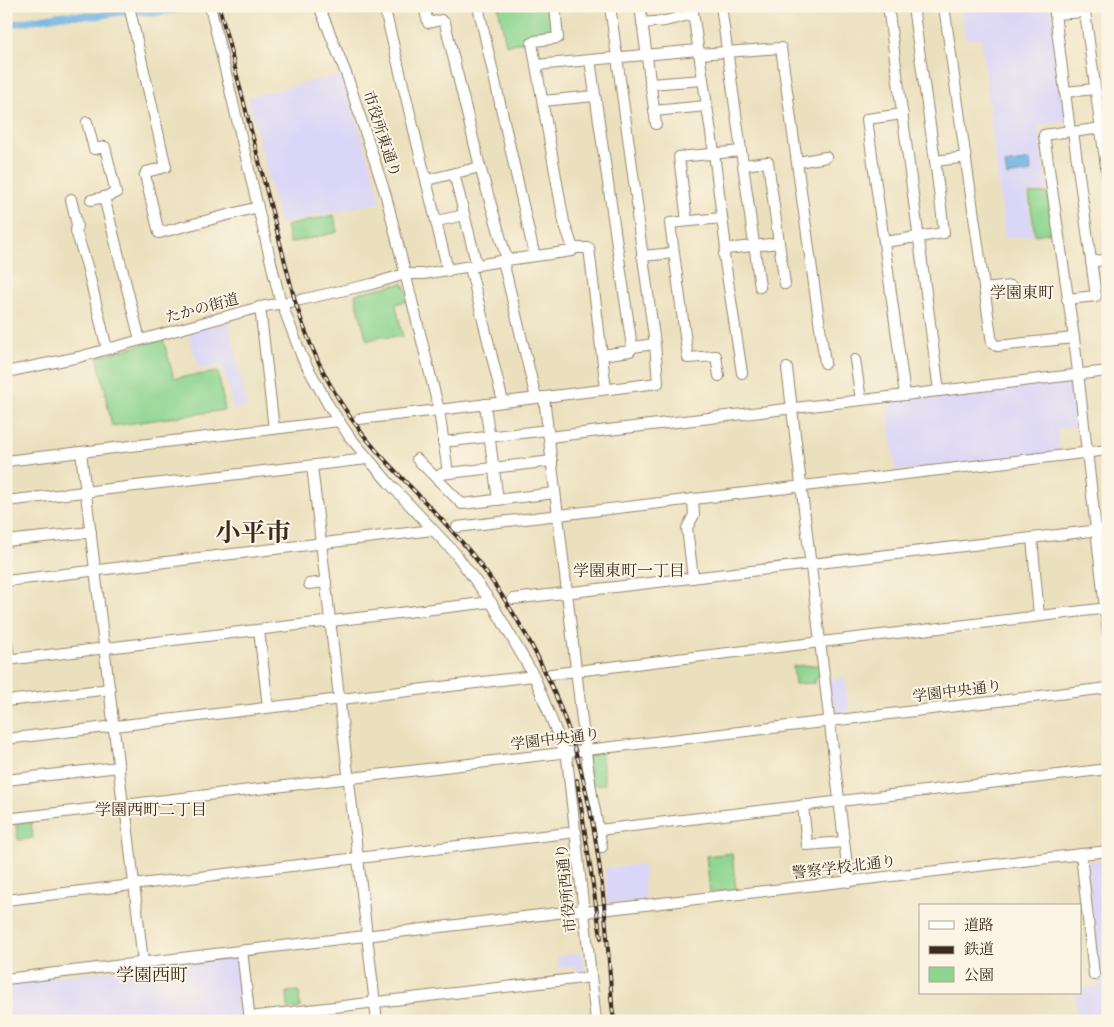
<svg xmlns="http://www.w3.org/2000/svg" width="1114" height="1027" viewBox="0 0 1114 1027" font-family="'IM FELL Great Primer','Noto Serif JP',serif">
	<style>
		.built { fill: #dad6f7 }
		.green { fill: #8ed590; stroke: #648057 }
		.water { fill: #6eb2e4; stroke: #546e81 }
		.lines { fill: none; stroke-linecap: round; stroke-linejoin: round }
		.canal { stroke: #6eb2e4; stroke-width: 7 }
		.minor-casing { stroke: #93856e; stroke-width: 12 }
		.minor { stroke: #fff; stroke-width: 10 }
		.rail-casing { stroke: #3b2a1e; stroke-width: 4 }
		.rail { stroke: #fcf5e5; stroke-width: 2; stroke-dasharray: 5.5; stroke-linecap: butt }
		.labels { text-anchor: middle; stroke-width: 4; stroke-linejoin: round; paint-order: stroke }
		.street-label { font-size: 15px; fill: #3b2a1e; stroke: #fcf5e5 }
		.neighbourhood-label { font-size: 16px; fill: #3b2a1e; stroke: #fcf5e5 }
		.quarter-label { font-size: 18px; fill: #3b2a1e; stroke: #fcf5e5 }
		.town-label { font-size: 25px; font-weight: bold; fill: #3b2a1e; stroke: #fcf5e5 }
	</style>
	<rect width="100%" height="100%" fill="#fcf5e5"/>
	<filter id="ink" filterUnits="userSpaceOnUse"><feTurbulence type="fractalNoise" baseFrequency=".02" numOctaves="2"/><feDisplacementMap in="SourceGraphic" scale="10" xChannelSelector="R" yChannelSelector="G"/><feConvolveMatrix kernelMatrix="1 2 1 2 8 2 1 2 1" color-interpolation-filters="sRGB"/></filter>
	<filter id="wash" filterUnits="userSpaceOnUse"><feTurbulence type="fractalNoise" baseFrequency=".0096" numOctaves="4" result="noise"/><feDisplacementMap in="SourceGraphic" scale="20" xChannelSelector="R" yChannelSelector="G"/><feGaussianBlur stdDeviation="1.12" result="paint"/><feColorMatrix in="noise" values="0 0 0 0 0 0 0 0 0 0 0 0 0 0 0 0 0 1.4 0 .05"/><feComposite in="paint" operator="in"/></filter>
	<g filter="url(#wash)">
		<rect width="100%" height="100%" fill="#ebe0bd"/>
		<!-- built -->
		<g class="built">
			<polygon points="960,6 1051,6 1066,122 1038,125 1047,191 1027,193 1033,235 1005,238 981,38 965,39"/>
			<polygon points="342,74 382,202 280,224 248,97"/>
			<polygon points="228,322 248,406 233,409 222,365 199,370 188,332"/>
			<polygon points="1074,378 1079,426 1057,429 1059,453 896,471 886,399"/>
			<polygon points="845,678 849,714 832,716 827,680"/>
			<polygon points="1108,860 1108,1021 1078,1021 1075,993 1080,993 1080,988 1099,986 1086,862"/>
			<polygon points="643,864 645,900 608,904 605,868"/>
			<polygon points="582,953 585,975 577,976 575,966 558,968 557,956"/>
			<polygon points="238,957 245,1021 6,1021 6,982 148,966 148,968"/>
		</g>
		<!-- green -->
		<g class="green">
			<polygon points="498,6 553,6 557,36 506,45"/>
			<polygon points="1047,193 1052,232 1035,235 1029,194"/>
			<polygon points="334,215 337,232 290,243 286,226"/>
			<polygon points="403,283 410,301 397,303 396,306 403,337 379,337 367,341 355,295 358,293"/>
			<polygon points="163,339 173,375 175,378 218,372 225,410 112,426 105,394 106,393 97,357"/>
			<polygon points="819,665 820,678 815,678 815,683 795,684 793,666"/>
			<polygon points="601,752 605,784 591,785 587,753"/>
			<polygon points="31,821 33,838 18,840 16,823"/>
			<polygon points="732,853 736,889 710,892 706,856"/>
			<polygon points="299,991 300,1008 288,1009 287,992"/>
		</g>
		<!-- water -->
		<polygon class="water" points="1030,160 1031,172 1007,176 1005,164"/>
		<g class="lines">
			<!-- canal -->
			<polyline class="canal" points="6,25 63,15 96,16 134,10 153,13 200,6"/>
		</g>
	</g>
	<g filter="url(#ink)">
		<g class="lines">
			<defs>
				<g id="minor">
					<polyline points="129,6 166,167 146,172 145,175 159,233 258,207"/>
					<polyline points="210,6 279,296 302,357 329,406 349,436 389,483 455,553 491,602 534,676 567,758 596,1021"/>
					<polyline points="319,6 347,76 386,196 439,410 658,383 655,344 637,215 638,211 610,6"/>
					<polyline points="384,6 448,271"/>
					<polyline points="424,6 428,23 441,20 445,23 480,167 507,260"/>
					<polyline points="478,6 533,249 535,255"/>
					<polyline points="555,6 558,38 535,41 532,43 564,222 573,248"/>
					<polyline points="640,6 656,124"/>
					<polyline points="692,6 714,153 726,249 724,255 742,373"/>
					<polyline points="721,6 760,287"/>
					<polyline points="888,6 939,391"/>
					<polyline points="944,6 992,343 997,346 1074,338"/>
					<polyline points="1054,6 1070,131 1044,135 1074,338 1108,634"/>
					<polyline points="1055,14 1085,12 1108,182"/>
					<polyline points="642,23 665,21 693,14"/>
					<polyline points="699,54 781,48 825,363"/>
					<polyline points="590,60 632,347"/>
					<polyline points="536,65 698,50"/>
					<polyline points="650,84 703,80"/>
					<polyline points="1065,92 1095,89"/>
					<polyline points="543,101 594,96"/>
					<polyline points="654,111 706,106"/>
					<polyline points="903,114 867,119 905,395"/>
					<polyline points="87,122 94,149 105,147 116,193 104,197 140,340"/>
					<polyline points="1073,132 1102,128"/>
					<polyline points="936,161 966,157"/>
					<polyline points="798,162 826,157"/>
					<polyline points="743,165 768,162 779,243"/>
					<polyline points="454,173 477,266"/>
					<polyline points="427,180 480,167"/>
					<polyline points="71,199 77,225 76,231 87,266 107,349"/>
					<polyline points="91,200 104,197"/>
					<polyline points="437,221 464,215"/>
					<polyline points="687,221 679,157 741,151"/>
					<path d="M884,242L944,233C936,157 923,82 913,6"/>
					<polyline points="726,249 779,243 785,284"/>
					<polyline points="642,256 674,253"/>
					<polyline points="503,261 536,398"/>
					<polyline points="1091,262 1108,259"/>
					<polyline points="470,267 503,402"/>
					<polyline points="984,289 1011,286"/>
					<polyline points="1067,299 1096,296 1073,132 1070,131"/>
					<polyline points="260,307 274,429"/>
					<polyline points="602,355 630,351 632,347 655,344"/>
					<polyline points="855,360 861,400"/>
					<polyline points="787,368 849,882"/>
					<polyline points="6,372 79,357 260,307 300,300 372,284 405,274 423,274 507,260 572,251 573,248 589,248 606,389"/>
					<polyline points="719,376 716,356 688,358 670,223 722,218"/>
					<polyline points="544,397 585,746 592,796 602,847"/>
					<polyline points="485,404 498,500"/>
					<polyline points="359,419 439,410 448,473"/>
					<polyline points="549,437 1108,371"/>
					<polyline points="443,442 548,430"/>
					<polyline points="81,452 123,805"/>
					<polyline points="417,459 462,504 555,493"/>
					<polyline points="6,461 339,421"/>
					<polyline points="312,466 377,1021"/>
					<polyline points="441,474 552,461"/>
					<polyline points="693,499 694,515 687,528 693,578"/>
					<polyline points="6,501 367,459"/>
					<polyline points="457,527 1108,450"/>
					<polyline points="1032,538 1039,616"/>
					<polyline points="6,541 91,532"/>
					<polyline points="6,581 433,530"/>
					<polyline points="309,584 326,582"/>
					<polyline points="513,599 1108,529"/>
					<polyline points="259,630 268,707"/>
					<polyline points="6,634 9,659"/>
					<polyline points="6,660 491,602"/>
					<polyline points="551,674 1108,608"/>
					<polyline points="6,701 110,689"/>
					<polyline points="6,739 534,676"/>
					<polyline points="6,780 119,767"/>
					<polyline points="125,805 143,962"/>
					<polyline points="803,805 807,845 844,842"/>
					<polyline points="6,819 1108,688"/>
					<polyline points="599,830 1108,769"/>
					<polyline points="1081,854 1094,975"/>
					<polyline points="6,900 576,832"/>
					<polyline points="584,912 1108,851"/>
					<polyline points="242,950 250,1021"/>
					<polyline points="6,979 582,910"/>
					<polyline points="249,1017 591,977"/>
				</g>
			</defs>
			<!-- minor casing -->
			<use href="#minor" class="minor-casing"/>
			<!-- minor -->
			<use href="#minor" class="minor"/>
			<defs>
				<g id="rail">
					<path d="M219,6L295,301C312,356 338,407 376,450C409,487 445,520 476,559C527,626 566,704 585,787C602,858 607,931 612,1004"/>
					<polyline points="577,780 601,938"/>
					<polyline points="611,997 614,1021"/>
				</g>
			</defs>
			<!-- rail casing -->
			<use href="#rail" class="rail-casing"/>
			<!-- rail -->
			<use href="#rail" class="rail"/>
		</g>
	</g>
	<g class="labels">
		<!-- street labels -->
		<g class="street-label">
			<text transform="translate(382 134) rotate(72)" y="5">市役所東通り</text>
			<text transform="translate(202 308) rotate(-15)" y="5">たかの街道</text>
			<text transform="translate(957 691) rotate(-7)" y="5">学園中央通り</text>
			<text transform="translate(555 739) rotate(-7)" y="5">学園中央通り</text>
			<text transform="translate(844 867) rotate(-7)" y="5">警察学校北通り</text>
			<text transform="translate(566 888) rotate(-96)" y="5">市役所西通り</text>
		</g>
		<!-- neighbourhood labels -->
		<g class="neighbourhood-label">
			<text x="1022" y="298">学園東町</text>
			<text x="629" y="576">学園東町一丁目</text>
			<text x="151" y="815">学園西町二丁目</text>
		</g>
		<!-- quarter labels -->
		<g class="quarter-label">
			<text x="152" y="981">学園西町</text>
		</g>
		<!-- town labels -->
		<g class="town-label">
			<text x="253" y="541">小平市</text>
		</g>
	</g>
	<!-- margin -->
	<rect width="1114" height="1027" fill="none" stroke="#fcf5e5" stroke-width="25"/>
	<!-- legend -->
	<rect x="919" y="904" width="162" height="90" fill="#fcf5e5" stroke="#afa495"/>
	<rect x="929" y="921" width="25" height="8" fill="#ffffff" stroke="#afa495"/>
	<text x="964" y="930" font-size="15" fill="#3b2a1e">道路</text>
	<rect x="929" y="946" width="25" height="8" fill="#3b2a1e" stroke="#afa495"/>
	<text x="964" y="954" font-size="15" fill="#3b2a1e">鉄道</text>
	<rect x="929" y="967" width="25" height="15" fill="#8ed590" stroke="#afa495"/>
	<text x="964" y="980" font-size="15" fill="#3b2a1e">公園</text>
</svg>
